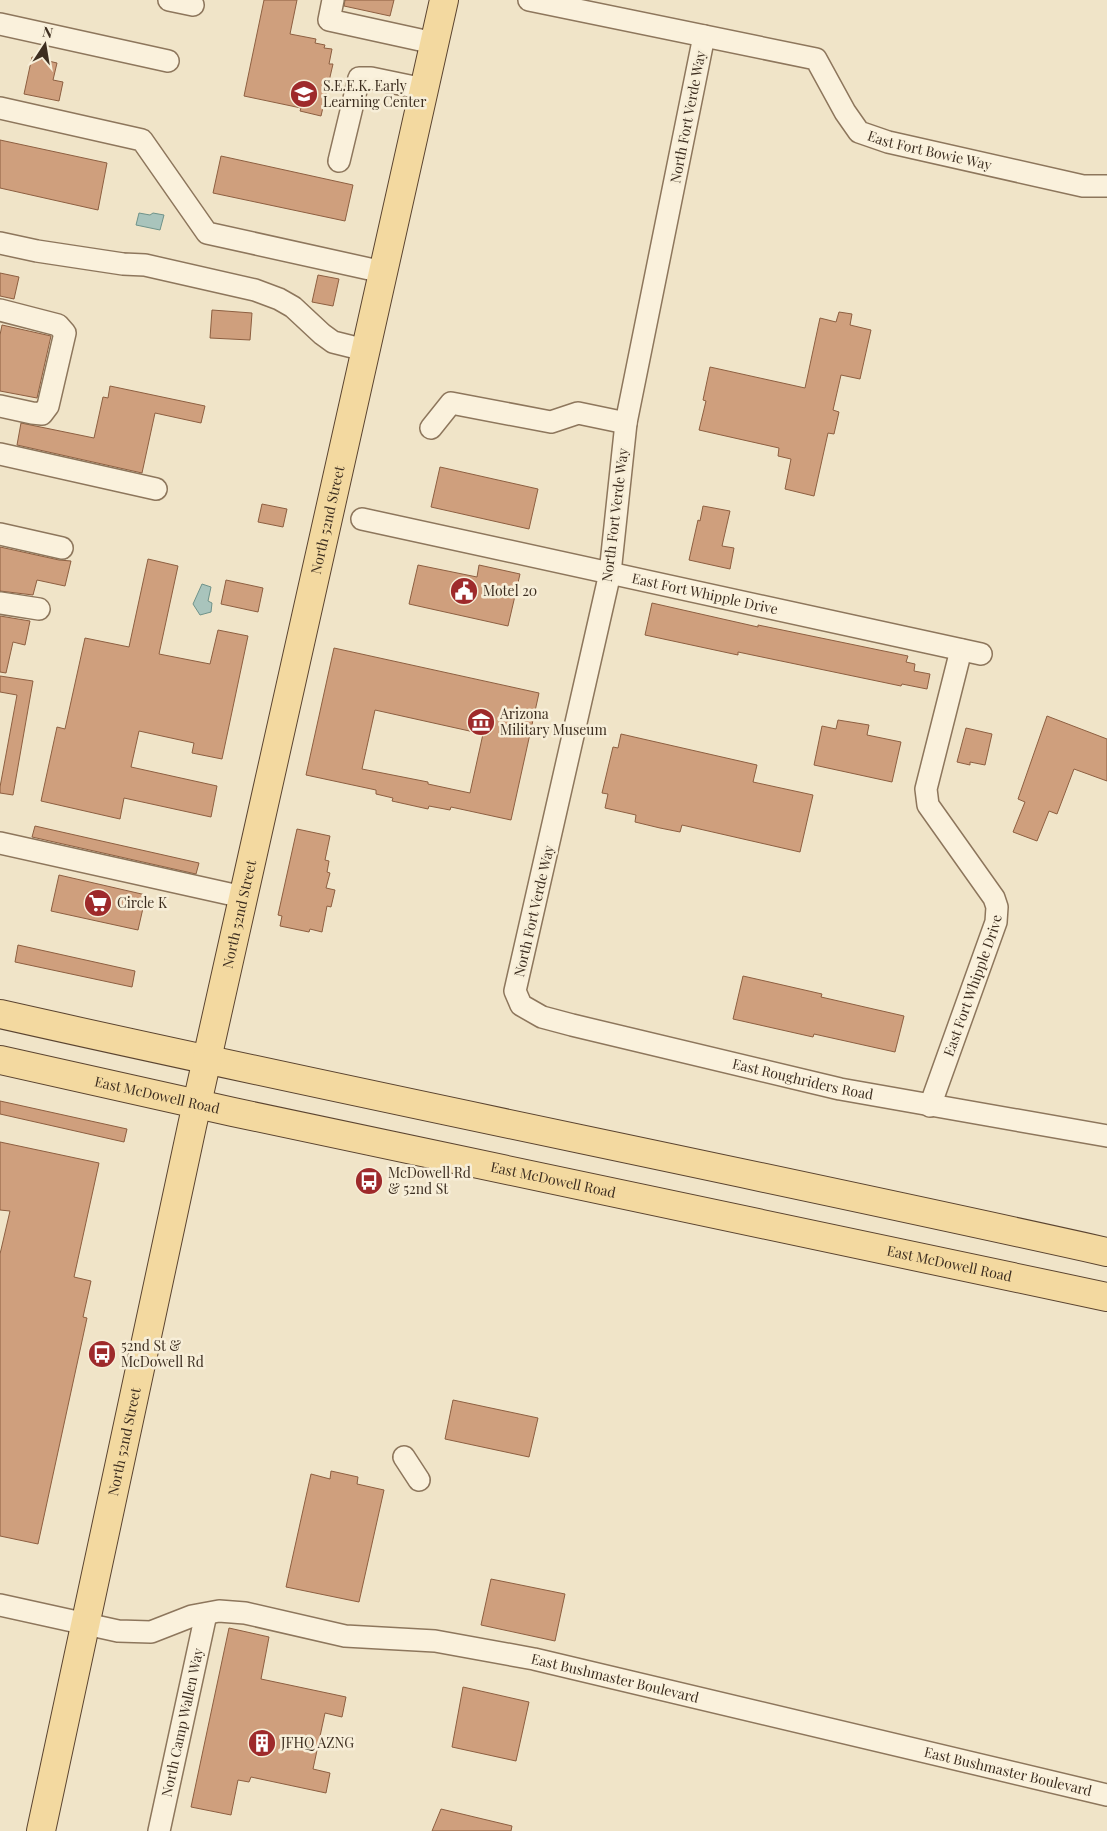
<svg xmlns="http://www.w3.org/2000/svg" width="1107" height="1831" viewBox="0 0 1107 1831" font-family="'Playfair Display',serif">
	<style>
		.water { fill: #a9c4bc; stroke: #6f938a }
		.building { fill: #cf9f7d; stroke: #8d5f41; fill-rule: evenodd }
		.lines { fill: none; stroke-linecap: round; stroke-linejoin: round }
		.minor-casing { stroke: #8d765c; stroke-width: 24 }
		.major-casing { stroke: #5b4430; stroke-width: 30 }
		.minor { stroke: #faf1dc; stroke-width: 21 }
		.major { stroke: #f3d9a0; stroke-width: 28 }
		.labels { text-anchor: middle; stroke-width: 5; stroke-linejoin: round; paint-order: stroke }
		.poi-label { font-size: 14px; fill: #3d2e20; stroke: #f7eed8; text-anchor: start }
		.street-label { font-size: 14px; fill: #3d2e20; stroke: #f7eed8 }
	</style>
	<rect width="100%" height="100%" fill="#f0e4c8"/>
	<!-- water -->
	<g class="water">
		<polygon points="139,213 150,215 153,213 164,215 160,230 136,225"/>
		<polygon points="202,584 211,587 208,601 212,603 211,612 200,615 193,604"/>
	</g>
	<!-- building -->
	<g class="building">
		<polygon points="264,0 297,0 290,34 316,39 315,43 325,45 324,48 332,49 329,64 333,64 321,116 300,111 301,108 244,96"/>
		<polygon points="345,0 394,0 390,16 344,6"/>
		<polygon points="32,57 57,63 53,80 63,82 59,101 24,94"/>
		<polygon points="0,140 107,163 98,210 0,188"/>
		<polygon points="221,156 353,185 345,221 213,193"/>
		<polygon points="0,273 19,277 14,299 0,296"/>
		<polygon points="318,275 339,279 333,306 312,302"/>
		<polygon points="212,310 252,313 250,340 210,338"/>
		<polygon points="839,312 852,314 850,325 871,330 860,379 841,375 833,410 839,412 834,434 828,433 814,496 785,489 791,459 778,456 779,448 699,430 706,401 703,400 710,367 805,388 820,318 836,322"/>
		<polygon points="2,325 51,336 37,398 0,391 0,335"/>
		<polygon points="110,386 205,406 201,423 155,413 142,473 17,445 21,423 94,438 103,397 108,398"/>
		<polygon points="440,467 538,489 529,529 431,507"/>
		<polygon points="262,504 287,509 283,527 258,522"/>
		<polygon points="703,506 730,511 722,546 734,548 730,569 689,560 698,520 700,521"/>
		<polygon points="0,547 59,560 71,561 65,586 37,580 33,595 0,591"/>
		<polygon points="148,559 178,566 159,654 210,664 218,630 248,636 222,759 192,753 194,743 139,731 131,767 217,786 211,817 124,798 120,819 41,801 57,727 65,729 85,638 129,647"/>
		<polygon points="418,565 477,577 479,565 520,574 508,626 409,604"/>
		<polygon points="226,580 263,588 258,612 221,604"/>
		<polygon points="652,603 758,627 758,625 908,656 906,662 915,664 914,671 930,674 927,689 902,684 901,686 738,652 738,655 645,635"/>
		<polygon points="0,616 30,621 25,645 13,642 6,673 0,672"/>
		<path d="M334,648L539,693L511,820L451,807L450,810L429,806L428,809L392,801L393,798L376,794V790L306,775ZM375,710L483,734L470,793L428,784V782L362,769Z"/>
		<polygon points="0,676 33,681 13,795 0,793 0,787 17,695 0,692"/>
		<polygon points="1047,716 1107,739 1107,781 1074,769 1057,814 1049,811 1037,841 1013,832 1025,802 1018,799"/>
		<polygon points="838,720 869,725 867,735 901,742 892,782 814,765 822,726 836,729"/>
		<polygon points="966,728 992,734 985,765 970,762 970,765 957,762"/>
		<polygon points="621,734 757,765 753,782 813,795 800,852 682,825 680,832 660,828 635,822 636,815 605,808 608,794 602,793 613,747 618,748"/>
		<polygon points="35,826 199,863 196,874 32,837"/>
		<polygon points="297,829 330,836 325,860 329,861 327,872 330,873 326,888 335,890 331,907 327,906 322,932 310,929 309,932 280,926 282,916 278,915"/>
		<polygon points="59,875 146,895 138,930 51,911"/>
		<polygon points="18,945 135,971 132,987 15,962"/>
		<polygon points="743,976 822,994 821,997 904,1016 895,1052 814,1034 813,1037 733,1019"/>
		<polygon points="0,1101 127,1129 124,1142 0,1114"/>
		<polygon points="0,1142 99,1163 74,1277 91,1281 83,1317 87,1318 38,1544 0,1536 0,1254 10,1211 0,1210"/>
		<polygon points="453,1400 538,1418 529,1457 445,1439"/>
		<polygon points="331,1471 358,1477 357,1484 384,1490 359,1602 286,1587 311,1474 330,1479"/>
		<polygon points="491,1579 565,1594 555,1641 481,1625"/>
		<polygon points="229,1628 269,1637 261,1679 346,1697 342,1717 325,1713 313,1769 330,1773 326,1793 251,1777 249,1782 238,1780 231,1815 191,1807"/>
		<polygon points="463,1687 529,1702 516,1761 452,1747"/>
		<polygon points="441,1809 512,1826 511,1831 432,1831"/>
	</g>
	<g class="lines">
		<defs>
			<g id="minor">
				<polyline points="169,0 193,5"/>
				<polyline points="333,0 329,20 434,43"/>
				<path id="s1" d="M529,0L816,59L845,112L859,132L888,142L1083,186H1107"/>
				<polyline points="0,24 168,61"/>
				<path id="s2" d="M704,36L626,423L610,573L515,991L521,1005L542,1017L572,1025L840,1089L1107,1136"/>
				<polyline points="0,108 142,140 207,233 383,272"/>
				<polyline points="339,161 359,78 371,78 424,89"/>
				<polyline points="0,243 37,251 123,264 145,265 255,290 279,299 293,307 322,334 333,342 365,350"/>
				<polyline points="0,310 58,325 65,333 48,406 42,414 32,413 0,406"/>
				<polyline points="431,428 451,403 551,422 578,413 626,423"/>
				<polyline points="0,454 156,489"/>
				<path id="s3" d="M362,519L981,654"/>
				<polyline points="0,534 62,548"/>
				<polyline points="0,603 39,609"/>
				<polyline points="0,843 243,897"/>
				<path id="s4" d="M930,1106L996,922L997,907L994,898L928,805L926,789L961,650"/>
				<polyline points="404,1457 419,1480"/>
				<path id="s5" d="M0,1605L118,1631L151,1632L192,1616L219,1611L245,1613L345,1636L435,1641L534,1659L1107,1795"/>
				<path id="s6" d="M159,1831L206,1614"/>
			</g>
			<g id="major">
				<path d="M0,1014C368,1097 739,1170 1107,1252"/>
				<path id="s7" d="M0,1060L233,1112L1107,1297"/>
				<path id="s8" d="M41,1831L192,1126L444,0"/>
			</g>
		</defs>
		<!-- minor casing -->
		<use href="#minor" class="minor-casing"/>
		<!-- major casing -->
		<use href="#major" class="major-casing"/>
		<!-- minor -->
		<use href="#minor" class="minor"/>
		<!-- major -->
		<use href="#major" class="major"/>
	</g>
	<!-- icons -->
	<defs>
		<symbol id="school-disc" viewBox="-11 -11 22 22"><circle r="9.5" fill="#9e2a2b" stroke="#f7eed8"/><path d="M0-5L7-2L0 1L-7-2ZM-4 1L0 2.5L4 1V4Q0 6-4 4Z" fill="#fff"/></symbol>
		<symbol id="civic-disc" viewBox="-11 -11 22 22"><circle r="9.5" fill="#9e2a2b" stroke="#f7eed8"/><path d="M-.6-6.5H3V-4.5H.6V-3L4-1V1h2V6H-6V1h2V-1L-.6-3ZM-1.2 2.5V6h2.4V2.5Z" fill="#fff"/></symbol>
		<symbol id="museum-disc" viewBox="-11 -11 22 22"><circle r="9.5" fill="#9e2a2b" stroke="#f7eed8"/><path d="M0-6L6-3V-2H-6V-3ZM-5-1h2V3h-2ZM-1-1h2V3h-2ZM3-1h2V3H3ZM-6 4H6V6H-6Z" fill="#fff"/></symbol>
		<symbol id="supermarket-disc" viewBox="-11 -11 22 22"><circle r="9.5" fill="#9e2a2b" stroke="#f7eed8"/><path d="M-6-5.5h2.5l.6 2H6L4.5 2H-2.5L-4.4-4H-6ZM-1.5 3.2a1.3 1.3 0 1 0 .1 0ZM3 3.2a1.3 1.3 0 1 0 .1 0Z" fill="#fff"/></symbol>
		<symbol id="bus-disc" viewBox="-11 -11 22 22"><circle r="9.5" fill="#9e2a2b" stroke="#f7eed8"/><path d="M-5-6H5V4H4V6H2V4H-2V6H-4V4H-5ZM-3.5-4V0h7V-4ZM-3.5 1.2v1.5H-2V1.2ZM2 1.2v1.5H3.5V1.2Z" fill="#fff"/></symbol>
		<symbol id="building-disc" viewBox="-11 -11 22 22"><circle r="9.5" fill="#9e2a2b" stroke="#f7eed8"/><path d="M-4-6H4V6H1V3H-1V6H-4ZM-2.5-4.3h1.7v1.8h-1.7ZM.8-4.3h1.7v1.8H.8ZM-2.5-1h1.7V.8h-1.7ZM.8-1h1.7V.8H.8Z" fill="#fff"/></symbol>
	</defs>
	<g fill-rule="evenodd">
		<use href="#school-disc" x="288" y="78" width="32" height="32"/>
		<use href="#civic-disc" x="448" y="575" width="32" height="32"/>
		<use href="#museum-disc" x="465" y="706" width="32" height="32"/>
		<use href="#supermarket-disc" x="82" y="887" width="32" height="32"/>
		<use href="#bus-disc" x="353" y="1165" width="32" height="32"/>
		<use href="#bus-disc" x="86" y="1338" width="32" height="32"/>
		<use href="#building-disc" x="246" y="1727" width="32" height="32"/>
	</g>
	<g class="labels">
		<!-- poi labels -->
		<g class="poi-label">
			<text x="323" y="91">S.E.E.K. Early<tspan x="323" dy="16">Learning Center</tspan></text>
			<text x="483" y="596">Motel 20</text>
			<text x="500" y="719">Arizona<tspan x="500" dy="16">Military Museum</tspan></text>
			<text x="117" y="908">Circle K</text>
			<text x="388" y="1178">McDowell Rd<tspan x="388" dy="16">&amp; 52nd St</tspan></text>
			<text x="121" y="1351">52nd St &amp;<tspan x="121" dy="16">McDowell Rd</tspan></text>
			<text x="281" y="1748">JFHQ AZNG</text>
		</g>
		<!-- street labels -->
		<g class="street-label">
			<text transform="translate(688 117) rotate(-79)" y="5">North Fort Verde Way</text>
			<text dy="5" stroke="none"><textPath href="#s1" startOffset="451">East Fort Bowie Way</textPath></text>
			<text transform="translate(615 515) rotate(-83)" y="5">North Fort Verde Way</text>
			<text dy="5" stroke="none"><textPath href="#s8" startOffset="1342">North 52nd Street</textPath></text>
			<text dy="5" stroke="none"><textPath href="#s3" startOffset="351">East Fort Whipple Drive</textPath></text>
			<text transform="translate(534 911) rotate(-77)" y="5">North Fort Verde Way</text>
			<text dy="5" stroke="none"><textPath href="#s8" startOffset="938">North 52nd Street</textPath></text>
			<text dy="5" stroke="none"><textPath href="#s4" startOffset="128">East Fort Whipple Drive</textPath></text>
			<text dy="5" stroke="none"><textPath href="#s2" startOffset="1282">East Roughriders Road</textPath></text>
			<text dy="5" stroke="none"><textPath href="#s7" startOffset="161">East McDowell Road</textPath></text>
			<text dy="5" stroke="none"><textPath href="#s7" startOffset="566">East McDowell Road</textPath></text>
			<text dy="5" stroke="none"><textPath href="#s7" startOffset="971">East McDowell Road</textPath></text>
			<text dy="5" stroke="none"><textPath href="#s8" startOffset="398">North 52nd Street</textPath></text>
			<text dy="5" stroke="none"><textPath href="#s5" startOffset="628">East Bushmaster Boulevard</textPath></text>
			<text dy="5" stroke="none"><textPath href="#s6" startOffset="111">North Camp Wallen Way</textPath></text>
			<text dy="5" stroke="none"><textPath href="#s5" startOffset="1032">East Bushmaster Boulevard</textPath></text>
		</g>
	</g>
	<!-- north arrow -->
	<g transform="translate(45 45) rotate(12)" stroke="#f7eed8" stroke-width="4" paint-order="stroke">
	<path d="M0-4L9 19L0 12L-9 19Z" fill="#3d2e20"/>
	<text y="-8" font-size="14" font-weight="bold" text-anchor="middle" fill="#3d2e20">N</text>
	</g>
</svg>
